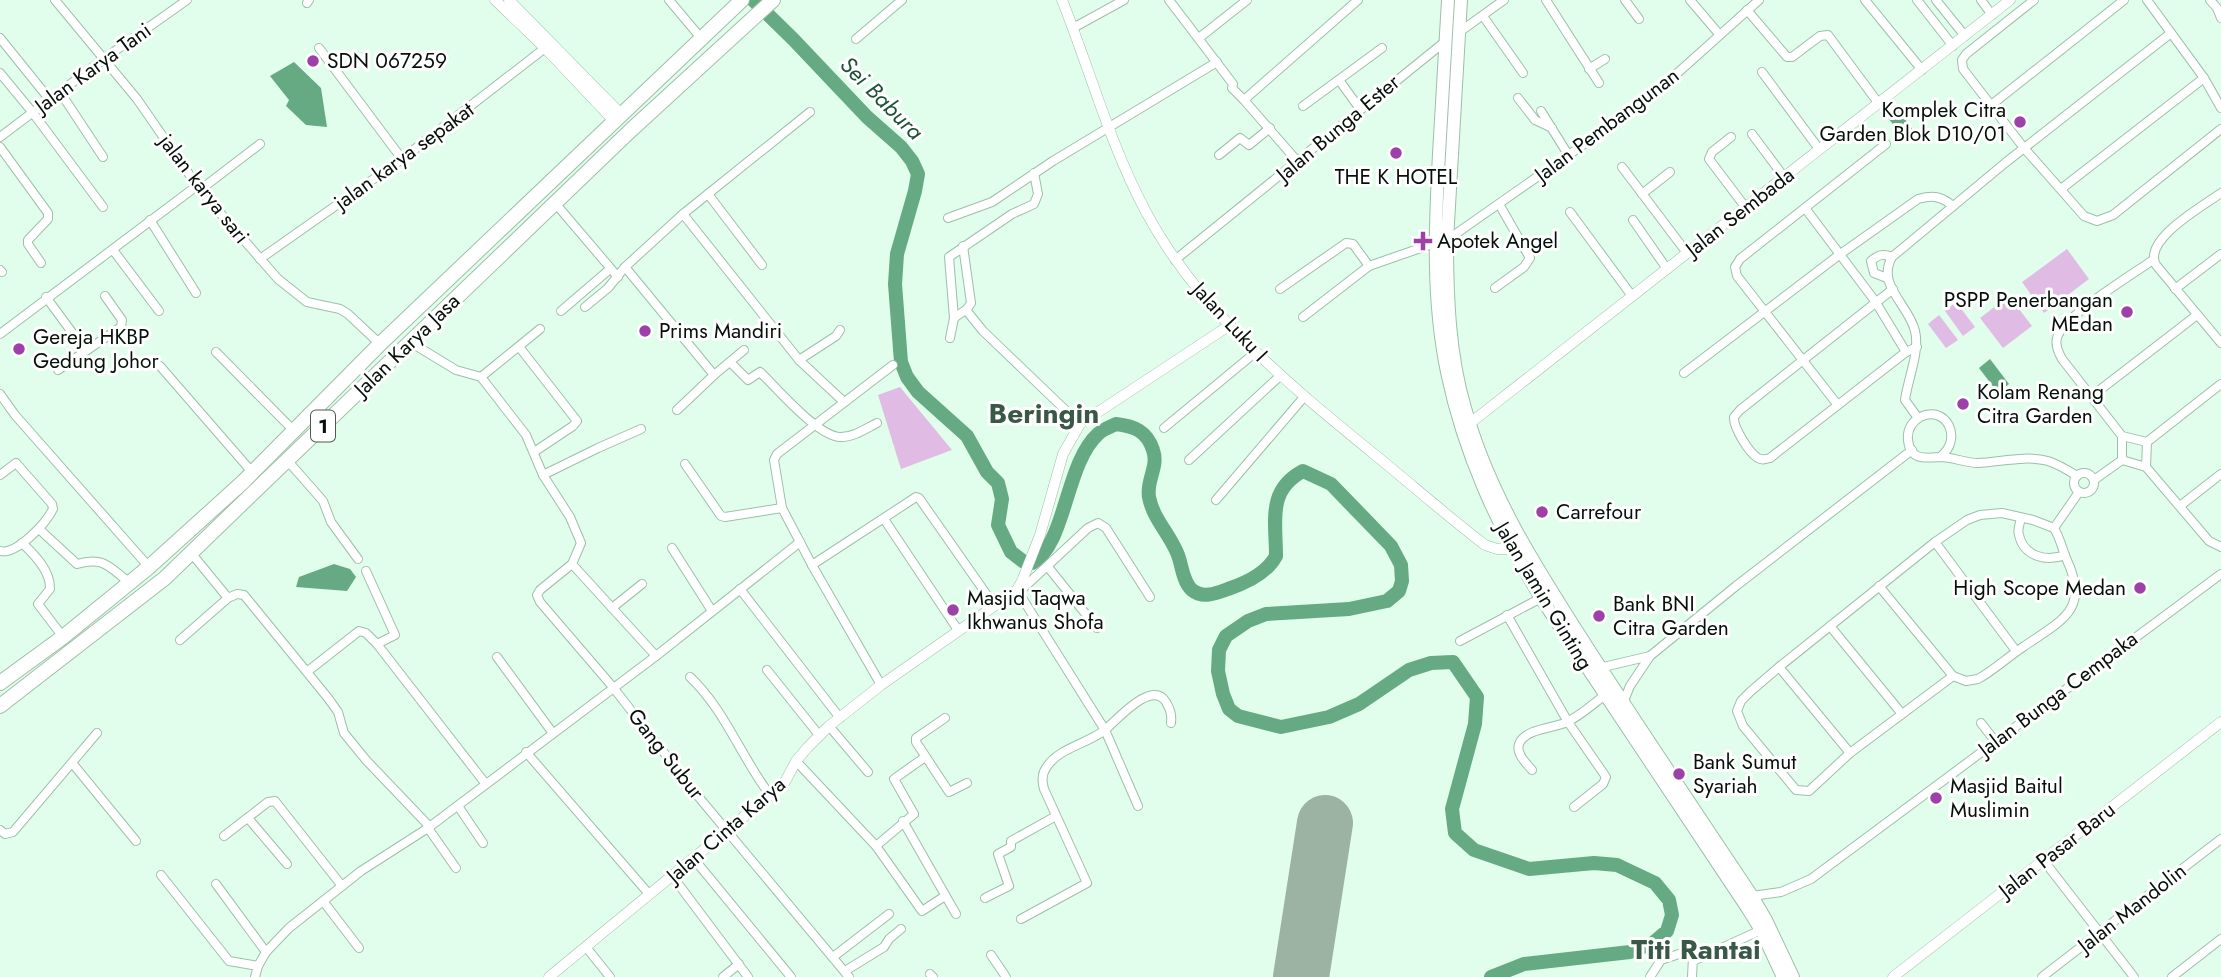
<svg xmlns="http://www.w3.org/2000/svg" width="2221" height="977" viewBox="0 0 2221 977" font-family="Jost,sans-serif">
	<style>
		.green { fill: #e0bce4 }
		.water { fill: #65aa82 }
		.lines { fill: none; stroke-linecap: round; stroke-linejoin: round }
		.river { stroke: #65aa82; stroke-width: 14 }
		.runway { stroke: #9cb3a4; stroke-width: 56 }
		.minor-casing { stroke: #9dbfa9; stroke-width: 10 }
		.tertiary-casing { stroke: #9dbfa9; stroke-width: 11 }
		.primary-casing { stroke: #9dbfa9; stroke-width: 14 }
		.trunk-casing { stroke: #9dbfa9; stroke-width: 16 }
		.minor { stroke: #fff; stroke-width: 8 }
		.tertiary { stroke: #fff; stroke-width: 10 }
		.primary { stroke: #fff; stroke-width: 12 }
		.trunk { stroke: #fff; stroke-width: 14 }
		.poi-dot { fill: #9d40aa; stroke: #fff; stroke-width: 2.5 }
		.labels { text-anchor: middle; stroke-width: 6; stroke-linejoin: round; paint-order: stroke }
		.shield { fill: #fff; stroke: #505853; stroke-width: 2 }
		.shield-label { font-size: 19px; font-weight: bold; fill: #051009 }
		.poi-label { font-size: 21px; fill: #051009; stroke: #fff; text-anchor: start }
		.street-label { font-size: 21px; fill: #051009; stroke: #fff }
		.water-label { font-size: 23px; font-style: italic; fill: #1d5136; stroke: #fff }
		.district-label { font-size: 28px; font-weight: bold; fill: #395846; stroke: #fff }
	</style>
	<rect width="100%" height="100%" fill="#e1feec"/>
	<!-- green -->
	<g class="green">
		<polygon points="2067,249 2089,279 2044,313 2022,282"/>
		<polygon points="2009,296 2032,326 2003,348 1980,318"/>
		<polygon points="1956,302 1975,327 1963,336 1945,311"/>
		<polygon points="1939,315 1958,340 1946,348 1928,324"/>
		<polygon points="900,387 952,450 901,469 878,395"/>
	</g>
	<!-- water -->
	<g class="water">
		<polygon points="294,62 321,88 327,127 306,125 286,106 289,100 270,76"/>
		<polygon points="1896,107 1913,130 1903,138 1886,115"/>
		<polygon points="1990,359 2009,384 1998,393 1979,368"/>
		<polygon points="334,564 350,569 356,577 347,591 296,587 299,577"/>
	</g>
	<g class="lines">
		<!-- river -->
		<path class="river" d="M753,0L793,39L867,117L901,147L912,161L918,174L915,191L897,254L895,284L901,362L907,377L918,392L967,436L987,472L998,483L1002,499L998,525L1011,552L1024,562L1032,563C1066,545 1065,464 1098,434C1103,429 1110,427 1116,424C1134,426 1147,431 1153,450C1159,467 1146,480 1149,497C1153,519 1170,534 1178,555C1182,566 1183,582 1192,590C1203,599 1217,593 1228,589C1246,583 1267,573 1276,556C1276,521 1267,490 1303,471L1331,484L1391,546L1401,565L1402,581L1399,591L1387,601L1349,609L1266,614L1248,621L1226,636L1219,650L1218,671L1223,694L1229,709L1238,716L1281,727L1329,717L1359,704L1409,670L1431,663L1453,662L1477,697L1475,724L1452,809L1455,833L1474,850L1529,869L1594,863L1617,865L1655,883L1669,900L1672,915L1667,931L1653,943L1630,952L1524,964L1491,977"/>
		<!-- runway -->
		<polyline class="runway" points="1301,977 1325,823"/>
		<defs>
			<g id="minor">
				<polyline points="55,0 137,99 200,190 278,279 307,302 340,309 348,314 380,344"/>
				<polyline points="669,0 701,38"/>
				<polyline points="1169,0 1233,84 1232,88 1244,100"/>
				<polyline points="1546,0 1599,83"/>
				<polyline points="1625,0 1639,19"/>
				<polyline points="1690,0 1719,34"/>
				<polyline points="1865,0 1922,70"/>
				<polyline points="1917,0 1953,46"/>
				<polyline points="1936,0 1965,36"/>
				<polyline points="1981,0 1992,15"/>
				<polyline points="2034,0 1966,54 1962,60 1963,69 2024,148 2084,216 2097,221 2113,215 2221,129"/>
				<polyline points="2147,0 2204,78 2221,108"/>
				<polyline points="2210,0 2217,8 2221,18"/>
				<polyline points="307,3 309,0"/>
				<polyline points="1747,10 1787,57 1792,57 1820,36 1828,35 1879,104"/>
				<polyline points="1483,16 1523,73"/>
				<polyline points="1073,28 1124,0"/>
				<polyline points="1458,33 1504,0"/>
				<polyline points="0,38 50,100"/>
				<polyline points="1199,38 1247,0"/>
				<polyline points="856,39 902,0"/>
				<polyline points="319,48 402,159"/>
				<polyline points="1589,69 1605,59"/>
				<polyline points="1762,72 1819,149"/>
				<polyline points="0,73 33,113 103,207"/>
				<polyline points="1339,80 1360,109"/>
				<polyline points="60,92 103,157"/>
				<polyline points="1518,98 1535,120 1552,128"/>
				<polyline points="1303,106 1382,48"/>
				<polyline points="1990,106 2124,0"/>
				<polyline points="1541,111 1569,156"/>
				<polyline points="1752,134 1784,177"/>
				<polyline points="0,137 105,58 187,0"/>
				<polyline points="1731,137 1712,152 1709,159 1746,208"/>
				<polyline points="0,147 48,213 48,219 28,240 28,244 41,263"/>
				<polyline points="1219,155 1240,138 1249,145 1270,128"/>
				<polyline points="1298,162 1244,100 1358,0"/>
				<polyline points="1622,167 1687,253"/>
				<polyline points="2061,189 2204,78"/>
				<polyline points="200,190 260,144"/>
				<path d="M2221,193C2203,206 2142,240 2156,265L2221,343"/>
				<polyline points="708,194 762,265"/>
				<polyline points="1642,194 1670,172"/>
				<polyline points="555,203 618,277"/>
				<polyline points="1805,208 1875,301 1906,352"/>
				<polyline points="1570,212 1632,296"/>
				<polyline points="683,214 799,360 844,402"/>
				<polyline points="948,218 992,202 1053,161 1217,62"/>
				<polyline points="150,220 196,293"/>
				<polyline points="1633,220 1667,269"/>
				<polyline points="1447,240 1630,112 1663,86 1759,0"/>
				<polyline points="113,250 159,311"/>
				<polyline points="260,259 402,159 545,48"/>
				<polyline points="1175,260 1447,40"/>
				<polyline points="625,267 714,375"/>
				<polyline points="0,270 2,272"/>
				<path d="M1887,278L1874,273L1871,261C1878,255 1883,253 1892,257"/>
				<polyline points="1495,288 1524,267 1530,258 1499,204"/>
				<polyline points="1280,289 1346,243 1353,244 1369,266"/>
				<path d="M1893,289L1740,410L1734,417C1733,427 1749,453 1758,458C1763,461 1764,459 1770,458L1906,352L1917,347"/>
				<polyline points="2175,289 2221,254"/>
				<polyline points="46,297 85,350"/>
				<polyline points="585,307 608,288 625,267 683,214 810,112"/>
				<polyline points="966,310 983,331 1080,424"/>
				<polyline points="561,311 610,269"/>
				<polyline points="1303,317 1369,266 1435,243"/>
				<polyline points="954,318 949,257 1012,214 1034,204 1038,194 1034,173"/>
				<polyline points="0,334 198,185"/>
				<polyline points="950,338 954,318 967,309 971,303 963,246"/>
				<polyline points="410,342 456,370 481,377 526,435 543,475 570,517 581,543 572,564 540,590 537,595 540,602 612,686 697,795 849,977"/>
				<polyline points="520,348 577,421 573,426 534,452"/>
				<polyline points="216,352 294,431"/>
				<polyline points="799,360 836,336 840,330"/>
				<path d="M730,362L748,380L760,372C776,387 819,438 841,437C854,437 865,429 877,423"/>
				<polyline points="160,366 252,472"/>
				<polyline points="58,370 121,327 122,320 105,296"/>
				<path d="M1684,373L1839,255L1918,199C1933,195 1941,196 1953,206"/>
				<polyline points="481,377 540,329"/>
				<polyline points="0,394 15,415 149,567"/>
				<polyline points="2092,396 2197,315"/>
				<polyline points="1837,404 1737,276 1735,267 1740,259 1886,144"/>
				<polyline points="677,410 714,375 744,350"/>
				<path d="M1918,418L1905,400C1908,378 1920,352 1915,331C1909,305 1876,285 1892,257L2005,163L2171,33"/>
				<polyline points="1164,428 1256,352"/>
				<path d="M2122,436L2062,359C2058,352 2055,345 2057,338C2062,317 2133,274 2153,260"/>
				<path d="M1940,457C1964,439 1946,404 1920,417C1912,422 1907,430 1908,440C1910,461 1926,458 1940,457C1953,457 1965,463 1978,463C2001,462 2025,455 2048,461C2058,464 2069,471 2077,476"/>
				<polyline points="287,460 323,501 331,522 358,559"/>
				<polyline points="1189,460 1281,375"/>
				<polyline points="2122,460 2146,467 2147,442 2221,384"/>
				<polyline points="2122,460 2122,436 2147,442"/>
				<polyline points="685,464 721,516 725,517 782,508"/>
				<polyline points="2146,467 2209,541 2221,547"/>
				<circle cx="2084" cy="483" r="10"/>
				<path d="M0,475L16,463L52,504L53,509C46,523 17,555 0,551"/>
				<polyline points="543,475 598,448 641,429"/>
				<polyline points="2094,480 2122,460"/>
				<polyline points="1216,500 1304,397"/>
				<polyline points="2180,506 2221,474"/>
				<path d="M2021,518C2020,523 2017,530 2019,535C2024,557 2047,562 2065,555"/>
				<polyline points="884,519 958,630"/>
				<path d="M39,529L77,564C104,556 109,567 130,583"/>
				<polyline points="1935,542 2016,651"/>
				<path d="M22,543C34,554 51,571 50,589L38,604L63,637"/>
				<polyline points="672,548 712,611"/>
				<polyline points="192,554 228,598"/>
				<polyline points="572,564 656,656"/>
				<polyline points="812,565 916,497 919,498 994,605"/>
				<polyline points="1048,567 1097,628"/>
				<polyline points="366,571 395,635 377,644"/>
				<path d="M1879,586L1953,676L1966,681L1978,679C1994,670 2008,657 2023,647C2062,620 2091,610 2066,558C2062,548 2060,538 2054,528L2079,492"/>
				<polyline points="740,589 840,718"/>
				<polyline points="1017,590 1105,730 1138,806"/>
				<polyline points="1019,592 1088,528 1098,523 1106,528 1150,597"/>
				<polyline points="612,608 642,584"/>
				<polyline points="1507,615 1568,722 1606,777 1603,784 1574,807"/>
				<polyline points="1830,626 1902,714"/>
				<polyline points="180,640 228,598 237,594 244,595 328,698 338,712 344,733 366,760 430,827"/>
				<polyline points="1460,641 1541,598"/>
				<polyline points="497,657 552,732"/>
				<polyline points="1779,667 1850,753"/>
				<polyline points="1599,668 1650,656"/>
				<polyline points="767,670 819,735"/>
				<polyline points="308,671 354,635 359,631 366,633 377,644 485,783"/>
				<polyline points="1953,676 1850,753 1809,791 1796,790 1743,726 1737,711 1741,701 1750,692 1779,667 1935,542 1967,520 1980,515 2002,513 2033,520 2054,528"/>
				<path d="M690,677C725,710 741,757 770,795"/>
				<polyline points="881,685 812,565 782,508 774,460 777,454 893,365"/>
				<polyline points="1623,703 1630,686 1650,656 1736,586 1912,450"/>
				<polyline points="945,718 916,738 916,742 949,792 967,783"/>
				<polyline points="1981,723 1995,741"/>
				<polyline points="829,726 868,772"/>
				<polyline points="526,752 649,894"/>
				<polyline points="796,761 876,846 922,911 945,896"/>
				<polyline points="73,764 136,841"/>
				<path d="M1532,770C1526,763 1514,752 1520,742C1527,729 1552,728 1565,723C1579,717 1593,704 1605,695"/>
				<polyline points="458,806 483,843"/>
				<polyline points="248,818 287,864"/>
				<polyline points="903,821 956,914"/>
				<polyline points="428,828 456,868"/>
				<polyline points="0,830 5,834 13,832 97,733"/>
				<polyline points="224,836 268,802 275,801 342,886"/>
				<polyline points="876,846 914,814 894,779 925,757"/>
				<polyline points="694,859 791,977"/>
				<polyline points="2044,861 2134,977"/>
				<polyline points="161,875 229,961 258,966 266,952 289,928 361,871 428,828 656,656 800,542"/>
				<polyline points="673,877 748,977"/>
				<polyline points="216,884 266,952"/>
				<polyline points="1752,896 1781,892 1811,879 2221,574"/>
				<polyline points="985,898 1009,886 998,854 1011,847 1011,841 1056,816"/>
				<polyline points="323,901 359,948"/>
				<path d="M1021,919L1087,883L1044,789C1042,782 1041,775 1046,768C1058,748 1087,744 1105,730C1117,720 1152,679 1166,702C1170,709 1172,714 1171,723"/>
				<polyline points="586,947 610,977"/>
				<polyline points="991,955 1006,977"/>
				<polyline points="833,957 889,914"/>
				<polyline points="1693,961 1761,930"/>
				<polyline points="845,971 884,947 889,939 901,929"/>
				<polyline points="930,974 933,977"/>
				<polyline points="255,977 258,966"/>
				<polyline points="723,977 739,964"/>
				<polyline points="1650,977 1661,960 1685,952 1690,953 1693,957 1692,977"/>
				<polyline points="2042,977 2221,839"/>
				<polyline points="2172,977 2221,939"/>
			</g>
			<g id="tertiary">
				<polyline points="495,0 545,48 615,122"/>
				<polyline points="509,0 622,115"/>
				<path d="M1062,0C1090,70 1110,145 1146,212C1199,311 1288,384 1374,454C1411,484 1447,516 1485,545L1497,549H1512"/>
				<polyline points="1469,424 2010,0"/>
				<polyline points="549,977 770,795 785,782 796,761 807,748 829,726 881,685 1017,590 1022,581 1040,535 1063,454 1080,424 1230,325"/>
				<polyline points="1893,977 2221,722"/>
			</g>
			<g id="primary">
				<path d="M1448,0C1445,51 1442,103 1439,154C1435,228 1432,300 1447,372C1464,454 1498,527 1541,598L1748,909L1761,930L1783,977"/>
				<path d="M1461,0L1447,240C1447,296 1449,354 1465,408C1490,498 1541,575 1591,653C1644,735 1698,815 1752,896L1766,920L1793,977"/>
			</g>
			<g id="trunk">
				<polyline points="0,683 63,637 149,567 243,482 380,344 742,0"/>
				<polyline points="0,706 165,578 254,492 631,130 773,0"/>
			</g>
		</defs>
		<!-- minor casing -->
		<use href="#minor" class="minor-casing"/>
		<!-- tertiary casing -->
		<use href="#tertiary" class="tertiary-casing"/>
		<!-- primary casing -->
		<use href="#primary" class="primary-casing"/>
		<!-- trunk casing -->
		<use href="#trunk" class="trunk-casing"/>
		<!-- minor -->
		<use href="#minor" class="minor"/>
		<!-- tertiary -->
		<use href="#tertiary" class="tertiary"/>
		<!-- primary -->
		<use href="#primary" class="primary"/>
		<!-- trunk -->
		<use href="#trunk" class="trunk"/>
	</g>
	<!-- markers -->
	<g class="poi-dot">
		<circle cx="313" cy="61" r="7"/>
		<circle cx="2020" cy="122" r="7"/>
		<circle cx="1396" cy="153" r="7"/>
		<path d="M1419.5 230.5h7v7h7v7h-7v7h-7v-7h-7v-7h7z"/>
		<circle cx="2127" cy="312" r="7"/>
		<circle cx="645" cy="331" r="7"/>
		<circle cx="19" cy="349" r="7"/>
		<circle cx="1963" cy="404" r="7"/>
		<circle cx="1542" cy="512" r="7"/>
		<circle cx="2140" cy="588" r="7"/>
		<circle cx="953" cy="610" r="7"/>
		<circle cx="1599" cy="616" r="7"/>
		<circle cx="1679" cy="774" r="7"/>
		<circle cx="1936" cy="798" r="7"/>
	</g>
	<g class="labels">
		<!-- shield labels -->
		<rect class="shield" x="311" y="410.5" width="24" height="31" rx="5"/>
		<g class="shield-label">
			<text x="323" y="433">1</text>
		</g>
		<!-- poi labels -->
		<g class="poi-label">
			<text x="327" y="68">SDN 067259</text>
			<text x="2006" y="117" text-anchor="end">Komplek Citra<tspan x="2006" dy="24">Garden Blok D10/01</tspan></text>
			<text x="1396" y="184" text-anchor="middle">THE K HOTEL</text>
			<text x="1437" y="248">Apotek Angel</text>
			<text x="2113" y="307" text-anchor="end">PSPP Penerbangan<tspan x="2113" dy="24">MEdan</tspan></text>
			<text x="659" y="338">Prims Mandiri</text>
			<text x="33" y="344">Gereja HKBP<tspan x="33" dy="24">Gedung Johor</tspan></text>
			<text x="1977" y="399">Kolam Renang<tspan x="1977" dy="24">Citra Garden</tspan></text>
			<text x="1556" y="519">Carrefour</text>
			<text x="2126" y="595" text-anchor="end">High Scope Medan</text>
			<text x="967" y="605">Masjid Taqwa<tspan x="967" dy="24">Ikhwanus Shofa</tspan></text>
			<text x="1613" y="611">Bank BNI<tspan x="1613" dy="24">Citra Garden</tspan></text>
			<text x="1693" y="769">Bank Sumut<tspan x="1693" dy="24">Syariah</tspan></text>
			<text x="1950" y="793">Masjid Baitul<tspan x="1950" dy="24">Muslimin</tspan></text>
		</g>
		<!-- street labels -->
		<g class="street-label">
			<text transform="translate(93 68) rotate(-36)" y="7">Jalan Karya Tani</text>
			<text transform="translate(1607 125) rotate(-37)" y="7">Jalan Pembangunan</text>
			<text transform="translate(1338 128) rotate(-40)" y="7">Jalan Bunga Ester</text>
			<text transform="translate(404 156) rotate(-36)" y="7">jalan karya sepakat</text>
			<text transform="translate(204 189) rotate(52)" y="7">jalan karya sari</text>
			<text transform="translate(1740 212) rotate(-38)" y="7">Jalan Sembada</text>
			<text transform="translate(1230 322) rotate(47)" y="7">Jalan Luku I</text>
			<text transform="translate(407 345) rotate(-44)" y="7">Jalan Karya Jasa</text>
			<text transform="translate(1544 596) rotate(59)" y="7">Jalan Jamin Ginting</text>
			<text transform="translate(2058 694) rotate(-37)" y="7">Jalan Bunga Cempaka</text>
			<text transform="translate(666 754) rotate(52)" y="7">Gang Subur</text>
			<text transform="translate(726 830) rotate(-41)" y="7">Jalan Cinta Karya</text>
			<text transform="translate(2057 850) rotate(-38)" y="7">Jalan Pasar Baru</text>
			<text transform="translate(2132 908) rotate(-38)" y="7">Jalan Mandolin</text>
		</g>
		<!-- water labels -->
		<g class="water-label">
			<text transform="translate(882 98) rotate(45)" y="8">Sei Babura</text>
		</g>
		<!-- district labels -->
		<g class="district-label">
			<text x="1044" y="423">Beringin</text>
			<text x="1696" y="959">Titi Rantai</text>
		</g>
	</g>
</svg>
